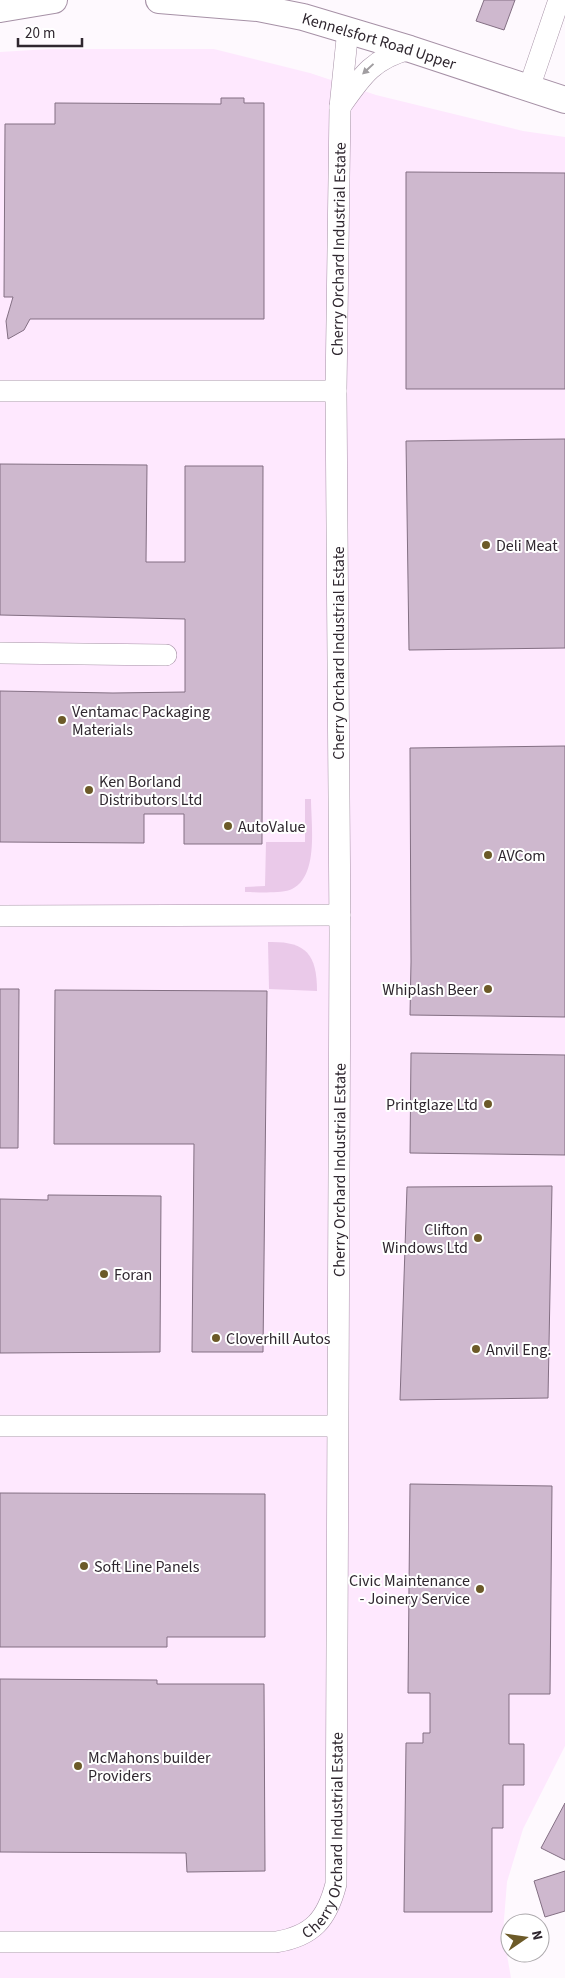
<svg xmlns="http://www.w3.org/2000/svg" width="565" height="1978" viewBox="0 0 565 1978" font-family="'Source Sans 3',sans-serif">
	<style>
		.built { fill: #fee8fe }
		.green { fill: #eac9e9 }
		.building { fill: #ceb8ce; stroke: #836f83 }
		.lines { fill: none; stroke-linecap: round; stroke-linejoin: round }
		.minor-casing { stroke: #a691a6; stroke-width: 22 }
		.tertiary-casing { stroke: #a691a6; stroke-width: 28 }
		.minor { stroke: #fff; stroke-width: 21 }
		.tertiary { stroke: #fff; stroke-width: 26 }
		.oneway { fill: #a19ea1 }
		.poi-dot { fill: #6c5a28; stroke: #fff; stroke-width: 2 }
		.labels { text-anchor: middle; stroke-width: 4; stroke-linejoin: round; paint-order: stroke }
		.street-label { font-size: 16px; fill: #2f272f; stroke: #fff }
		.poi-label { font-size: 16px; fill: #2f272f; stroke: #fff; text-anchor: start }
	</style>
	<rect width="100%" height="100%" fill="#fef9fe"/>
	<!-- built -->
	<polygon class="built" points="49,49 214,49 310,73 376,95 523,131 565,137 565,1746 523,1829 507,1882 503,1932 511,1978 0,1978 0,52"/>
	<!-- green -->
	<g class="green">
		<path d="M305,799H311C311,824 319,876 292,889C282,894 257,892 245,892V887L265,886L266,842H305Z"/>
		<path d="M268,942C305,941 317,953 317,991L269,989Z"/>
	</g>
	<!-- building -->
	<g class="building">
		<polygon points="484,0 515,0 504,30 476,21"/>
		<polygon points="221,98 244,98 244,103 264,103 264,319 30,319 24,330 8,339 6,321 13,297 4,297 5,124 55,124 55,103 221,104"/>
		<polygon points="406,172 565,173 565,389 406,389"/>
		<polygon points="565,439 565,648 409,650 406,441"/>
		<polygon points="0,464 147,465 146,562 185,562 185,466 263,466 262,844 184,844 184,814 144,814 144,843 0,842 0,691 113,693 185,692 185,619 0,615"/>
		<polygon points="565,746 565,1017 410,1015 411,962 410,748"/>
		<polygon points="0,989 19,989 18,1148 0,1148"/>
		<polygon points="55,990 267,991 263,1352 192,1352 194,1144 54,1144"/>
		<polygon points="411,1053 565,1055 565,1155 410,1153"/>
		<polygon points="552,1186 548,1398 400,1400 407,1187"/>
		<polygon points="48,1195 161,1196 160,1352 0,1353 0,1199 48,1200"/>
		<polygon points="410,1484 552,1486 550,1694 509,1694 509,1744 524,1744 524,1785 503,1785 503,1828 492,1828 492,1912 404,1912 406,1743 423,1743 423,1733 430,1733 430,1693 408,1693"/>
		<polygon points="0,1493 265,1494 265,1637 167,1637 167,1647 0,1647"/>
		<polygon points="0,1679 157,1680 157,1684 264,1684 265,1871 187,1872 186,1853 0,1852"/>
		<polygon points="565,1803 565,1860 541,1848"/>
		<polygon points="565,1871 565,1911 545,1917 534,1881"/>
	</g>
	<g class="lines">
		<defs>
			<g id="minor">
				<polyline points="529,88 559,0"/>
				<path d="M340,107C361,77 373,58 410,49"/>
				<polyline points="0,391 336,391"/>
				<polyline points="0,653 166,655"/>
				<polyline points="0,916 340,915"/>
				<polyline points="0,1426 337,1426"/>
				<path id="s1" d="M0,1942H276C313,1936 327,1919 336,1884L340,932L336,391L340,107L348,29"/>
			</g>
			<g id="tertiary">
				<path id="s2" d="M159,0L258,8L303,17L410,49L565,100"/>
				<polyline points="0,9 54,0"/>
			</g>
		</defs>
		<!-- minor casing -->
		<use href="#minor" class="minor-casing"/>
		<!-- tertiary casing -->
		<use href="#tertiary" class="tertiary-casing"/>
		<!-- minor -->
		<use href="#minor" class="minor"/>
		<!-- tertiary -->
		<use href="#tertiary" class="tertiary"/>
	</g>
	<!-- one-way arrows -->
	<defs><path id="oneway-solid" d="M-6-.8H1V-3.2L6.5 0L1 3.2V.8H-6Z" transform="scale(1.25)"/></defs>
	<use class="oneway" href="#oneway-solid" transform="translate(368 69) rotate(137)"/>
	<!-- markers -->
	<g class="poi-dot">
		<circle cx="486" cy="545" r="5"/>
		<circle cx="62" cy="720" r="5"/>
		<circle cx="89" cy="790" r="5"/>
		<circle cx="228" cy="826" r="5"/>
		<circle cx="488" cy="855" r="5"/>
		<circle cx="488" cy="989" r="5"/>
		<circle cx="488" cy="1104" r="5"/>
		<circle cx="478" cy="1238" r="5"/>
		<circle cx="104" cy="1274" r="5"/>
		<circle cx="216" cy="1338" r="5"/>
		<circle cx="476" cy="1349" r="5"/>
		<circle cx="84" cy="1566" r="5"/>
		<circle cx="480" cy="1589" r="5"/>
		<circle cx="78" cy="1766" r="5"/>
	</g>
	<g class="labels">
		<!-- street labels -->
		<g class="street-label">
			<text dy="6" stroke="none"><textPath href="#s2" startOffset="225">Kennelsfort Road Upper</textPath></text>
			<text dy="6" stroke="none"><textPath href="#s1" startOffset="2001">Cherry Orchard Industrial Estate</textPath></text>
			<text transform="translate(338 653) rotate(-90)" y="6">Cherry Orchard Industrial Estate</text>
			<text dy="6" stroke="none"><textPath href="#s1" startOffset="1080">Cherry Orchard Industrial Estate</textPath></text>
			<text dy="6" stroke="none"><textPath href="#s1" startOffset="411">Cherry Orchard Industrial Estate</textPath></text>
		</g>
		<!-- poi labels -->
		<g class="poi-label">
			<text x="496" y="551">Deli Meat</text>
			<text x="72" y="717">Ventamac Packaging<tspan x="72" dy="18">Materials</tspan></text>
			<text x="99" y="787">Ken Borland<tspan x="99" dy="18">Distributors Ltd</tspan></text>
			<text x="238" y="832">AutoValue</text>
			<text x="498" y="861">AVCom</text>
			<text x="478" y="995" text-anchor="end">Whiplash Beer</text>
			<text x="478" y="1110" text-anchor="end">Printglaze Ltd</text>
			<text x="468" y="1235" text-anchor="end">Clifton<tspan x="468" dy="18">Windows Ltd</tspan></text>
			<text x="114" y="1280">Foran</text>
			<text x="226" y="1344">Cloverhill Autos</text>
			<text x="486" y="1355">Anvil Eng.</text>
			<text x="94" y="1572">Soft Line Panels</text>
			<text x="470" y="1586" text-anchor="end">Civic Maintenance<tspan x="470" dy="18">- Joinery Service</tspan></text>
			<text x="88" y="1763">McMahons builder<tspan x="88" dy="18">Providers</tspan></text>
		</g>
	</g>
	<!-- north arrow -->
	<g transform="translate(525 1938) rotate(77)"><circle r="24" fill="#ffffff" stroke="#aca9ac"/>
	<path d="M0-4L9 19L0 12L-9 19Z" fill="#6c5a28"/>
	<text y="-8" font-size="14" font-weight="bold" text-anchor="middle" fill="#2f272f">N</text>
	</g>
	<!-- scale -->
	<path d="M18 38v8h64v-8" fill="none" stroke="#2f272f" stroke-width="2.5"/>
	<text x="25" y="38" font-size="15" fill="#2f272f" stroke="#ffffff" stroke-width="4" paint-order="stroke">20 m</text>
</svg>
